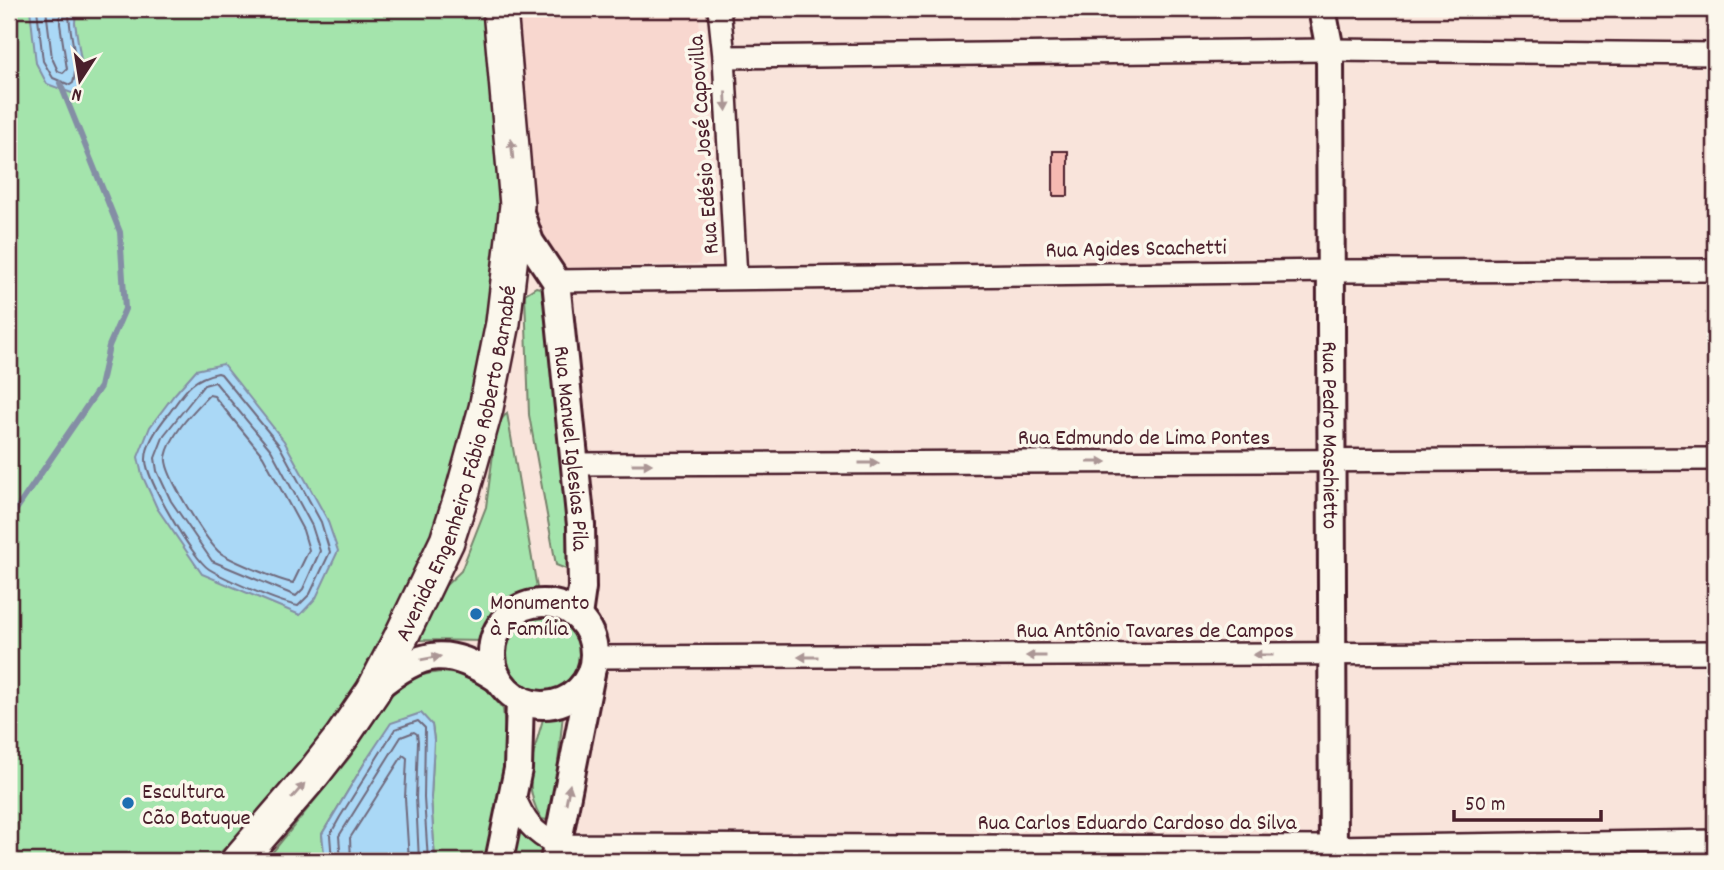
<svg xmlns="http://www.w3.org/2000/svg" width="1724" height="870" viewBox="0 0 1724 870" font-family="Dekko,sans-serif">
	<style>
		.built { fill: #f8d7cf }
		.green { fill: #a4e4ac; stroke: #77826c; stroke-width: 2 }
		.water { fill: #aad8f6; stroke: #848ea5; stroke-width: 2 }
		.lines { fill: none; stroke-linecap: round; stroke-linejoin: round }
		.shore { stroke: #70697c; stroke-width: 2 }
		.stream { stroke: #848ea5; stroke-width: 6 }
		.building { fill: #f5b9b2; stroke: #4a1f2b; stroke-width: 2 }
		.minor-casing { stroke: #4a1f2b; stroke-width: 26 }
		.tertiary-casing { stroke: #4a1f2b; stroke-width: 32 }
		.primary-casing { stroke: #4a1f2b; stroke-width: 38 }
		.minor { stroke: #fbf7ec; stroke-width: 21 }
		.tertiary { stroke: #fbf7ec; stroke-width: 26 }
		.primary { stroke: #fbf7ec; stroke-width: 33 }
		.oneway { fill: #ab9695 }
		.poi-dot { fill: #1f6fb2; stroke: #fbf7ec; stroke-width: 2.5 }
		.labels { text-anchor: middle; stroke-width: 7; stroke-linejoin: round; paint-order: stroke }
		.street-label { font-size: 23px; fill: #4a1f2b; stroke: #fbf7ec }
		.poi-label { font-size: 23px; fill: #4a1f2b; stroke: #fbf7ec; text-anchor: start }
	</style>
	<rect width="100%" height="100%" fill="#f9e4db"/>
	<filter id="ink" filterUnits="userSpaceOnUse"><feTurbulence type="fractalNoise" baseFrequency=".0143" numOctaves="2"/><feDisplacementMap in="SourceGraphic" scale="14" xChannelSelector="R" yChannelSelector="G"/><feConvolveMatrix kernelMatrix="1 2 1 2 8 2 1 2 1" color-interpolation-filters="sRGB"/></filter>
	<g filter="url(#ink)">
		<!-- built -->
		<polygon class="built" points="516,9 699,9 708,236 699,264 555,268 531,226"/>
		<!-- green -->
		<g class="green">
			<polygon points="9,9 489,9 503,185 499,278 443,520 376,655 329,729 256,819 211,861 9,861"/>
			<polygon points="536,287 549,290 553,304 571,571 556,565 529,415 525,294"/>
			<path d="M507,413L537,588C504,595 491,607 486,641L418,640L443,588L461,571L486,507L497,424Z"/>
			<circle cx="544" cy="651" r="41"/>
			<polygon points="440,672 476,676 503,709 508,755 487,861 435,861 431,797 434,740 432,725 367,759 322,834 325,861 275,861 271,854 350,757 393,693 415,676"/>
			<path d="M563,714L552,821L542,819C520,787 534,750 544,716Z"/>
			<polygon points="519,823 545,848 544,861 513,861"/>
		</g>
		<!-- water -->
		<g class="water">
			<polygon points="30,9 76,9 75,23 83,73 77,95 47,84 36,63"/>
			<polygon points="223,364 284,441 327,519 338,551 316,598 300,615 202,574 157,508 142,475 138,457 150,427 174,395 196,370"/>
			<polygon points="421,713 432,725 434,740 431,797 435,861 325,861 322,834 367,759 391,723"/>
		</g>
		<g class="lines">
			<!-- shore -->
			<g class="shore">
				<path d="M37,9L43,61L53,78L70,85L73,83C80,59 68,33 69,9"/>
				<polyline points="46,9 52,58 58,71 63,73 67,69 60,24 60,9"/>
				<path d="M218,373L221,374L279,445L321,522L330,552L310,594L298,606C278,602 227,580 209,569C193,559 145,478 146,459C146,442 160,424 170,412C185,391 192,378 218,373Z"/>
				<polygon points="215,382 271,450 312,526 320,551 303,589 296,596 212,561 171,501 157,471 155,458 164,435 204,385"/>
				<path d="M209,395L214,396L263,456L303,530L309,550L293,583C281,581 226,559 218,551C206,539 163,473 166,457C171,433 193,412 209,395Z"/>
				<polyline points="332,861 330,835 340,817 395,729 418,721 425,728 424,798 428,861"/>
				<polyline points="341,861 339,836 401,737 414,732 417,734 418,741 416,798 419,861"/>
				<polyline points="351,861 350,838 403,755 407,758 405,798 409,861"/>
			</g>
			<!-- stream -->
			<polyline class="stream" points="9,520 100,387 109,346 125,309 120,232 60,83"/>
		</g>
		<!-- building -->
		<rect class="building" x="1053" y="151" width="15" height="45"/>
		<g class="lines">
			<defs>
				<g id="minor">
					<polyline points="719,9 724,57 736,278"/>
					<polyline points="724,57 1330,50 1715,54"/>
					<polyline points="556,281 1332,271 1715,270"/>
					<polyline points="573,464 1715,459"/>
					<polyline points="594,657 1715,652"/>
					<path d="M514,796C524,821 533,833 558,845L1333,847L1715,841"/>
				</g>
				<g id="tertiary">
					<path id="s1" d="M1322,9L1330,50L1333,861"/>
					<path id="s2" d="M518,207L530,242L556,281L581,525L582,588L578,616"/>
					<circle cx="543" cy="654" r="51"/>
					<path d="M377,687C423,649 448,646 498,679"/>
					<polyline points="499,861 518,769 520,699"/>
					<polyline points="554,861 591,674"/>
				</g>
				<g id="primary">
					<path id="s3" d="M238,861L313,774L341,738L373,691L401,637L447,541L463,491L486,408L503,323L517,205L500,9"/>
				</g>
			</defs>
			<!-- minor casing -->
			<use href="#minor" class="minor-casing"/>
			<!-- tertiary casing -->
			<use href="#tertiary" class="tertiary-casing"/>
			<!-- primary casing -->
			<use href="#primary" class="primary-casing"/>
			<!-- minor -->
			<use href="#minor" class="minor"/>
			<!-- tertiary -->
			<use href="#tertiary" class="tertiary"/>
			<!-- primary -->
			<use href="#primary" class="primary"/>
		</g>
		<!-- one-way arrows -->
		<defs><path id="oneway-solid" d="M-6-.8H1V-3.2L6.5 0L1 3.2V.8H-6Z" transform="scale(1.75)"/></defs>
		<g class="oneway">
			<use href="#oneway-solid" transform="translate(726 101) rotate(87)"/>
			<use href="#oneway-solid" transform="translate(512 149) rotate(-95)"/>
			<use href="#oneway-solid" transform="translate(1097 462)"/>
			<use href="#oneway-solid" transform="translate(869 463)"/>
			<use href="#oneway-solid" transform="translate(642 464)"/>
			<use href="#oneway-solid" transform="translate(1263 655) rotate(180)"/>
			<use href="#oneway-solid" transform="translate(1036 656) rotate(180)"/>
			<use href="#oneway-solid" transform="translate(808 657) rotate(180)"/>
			<use href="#oneway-solid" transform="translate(431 658) rotate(-10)"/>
			<use href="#oneway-solid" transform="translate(298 791) rotate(-49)"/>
			<use href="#oneway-solid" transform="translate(568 794) rotate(-79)"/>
		</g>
	</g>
	<!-- markers -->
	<g class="poi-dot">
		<circle cx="476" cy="614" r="7"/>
		<circle cx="128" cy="803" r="7"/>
	</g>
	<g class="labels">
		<!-- street labels -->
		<g class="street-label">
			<text transform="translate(702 145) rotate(-94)" y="8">Rua Edésio José Capovilla</text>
			<text transform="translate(1136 247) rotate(-1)" y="8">Rua Agides Scachetti</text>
			<text dy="8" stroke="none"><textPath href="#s1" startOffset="427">Rua Pedro Maschietto</textPath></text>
			<text x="1144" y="444">Rua Edmundo de Lima Pontes</text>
			<text dy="8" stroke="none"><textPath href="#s2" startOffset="252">Rua Manuel Iglesias Pila</textPath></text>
			<text dy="8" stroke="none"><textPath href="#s3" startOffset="462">Avenida Engenheiro Fábio Roberto Barnabé</textPath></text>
			<text x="1155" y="637">Rua Antônio Tavares de Campos</text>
			<text x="1137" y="829">Rua Carlos Eduardo Cardoso da Silva</text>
		</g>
		<!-- poi labels -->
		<g class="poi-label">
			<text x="490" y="609">Monumento<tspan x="490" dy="26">à Família</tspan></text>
			<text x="142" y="798">Escultura<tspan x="142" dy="26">Cão Batuque</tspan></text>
		</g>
	</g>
	<!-- margin -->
	<rect width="1724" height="870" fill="none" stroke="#fbf7ec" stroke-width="35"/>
	<rect x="18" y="18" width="1689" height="835" fill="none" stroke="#4a1f2b" stroke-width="2.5" filter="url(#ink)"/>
	<!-- north arrow -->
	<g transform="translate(80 80) rotate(192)" stroke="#fbf7ec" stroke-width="5" paint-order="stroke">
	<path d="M0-5L12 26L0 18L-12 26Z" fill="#4a1f2b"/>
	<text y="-10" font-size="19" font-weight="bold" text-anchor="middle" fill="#4a1f2b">N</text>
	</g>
	<!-- scale -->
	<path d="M1454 810v10h147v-10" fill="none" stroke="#4a1f2b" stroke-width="3.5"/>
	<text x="1465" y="810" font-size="21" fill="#4a1f2b" stroke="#fbf7ec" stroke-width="5" paint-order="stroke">50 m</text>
</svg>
